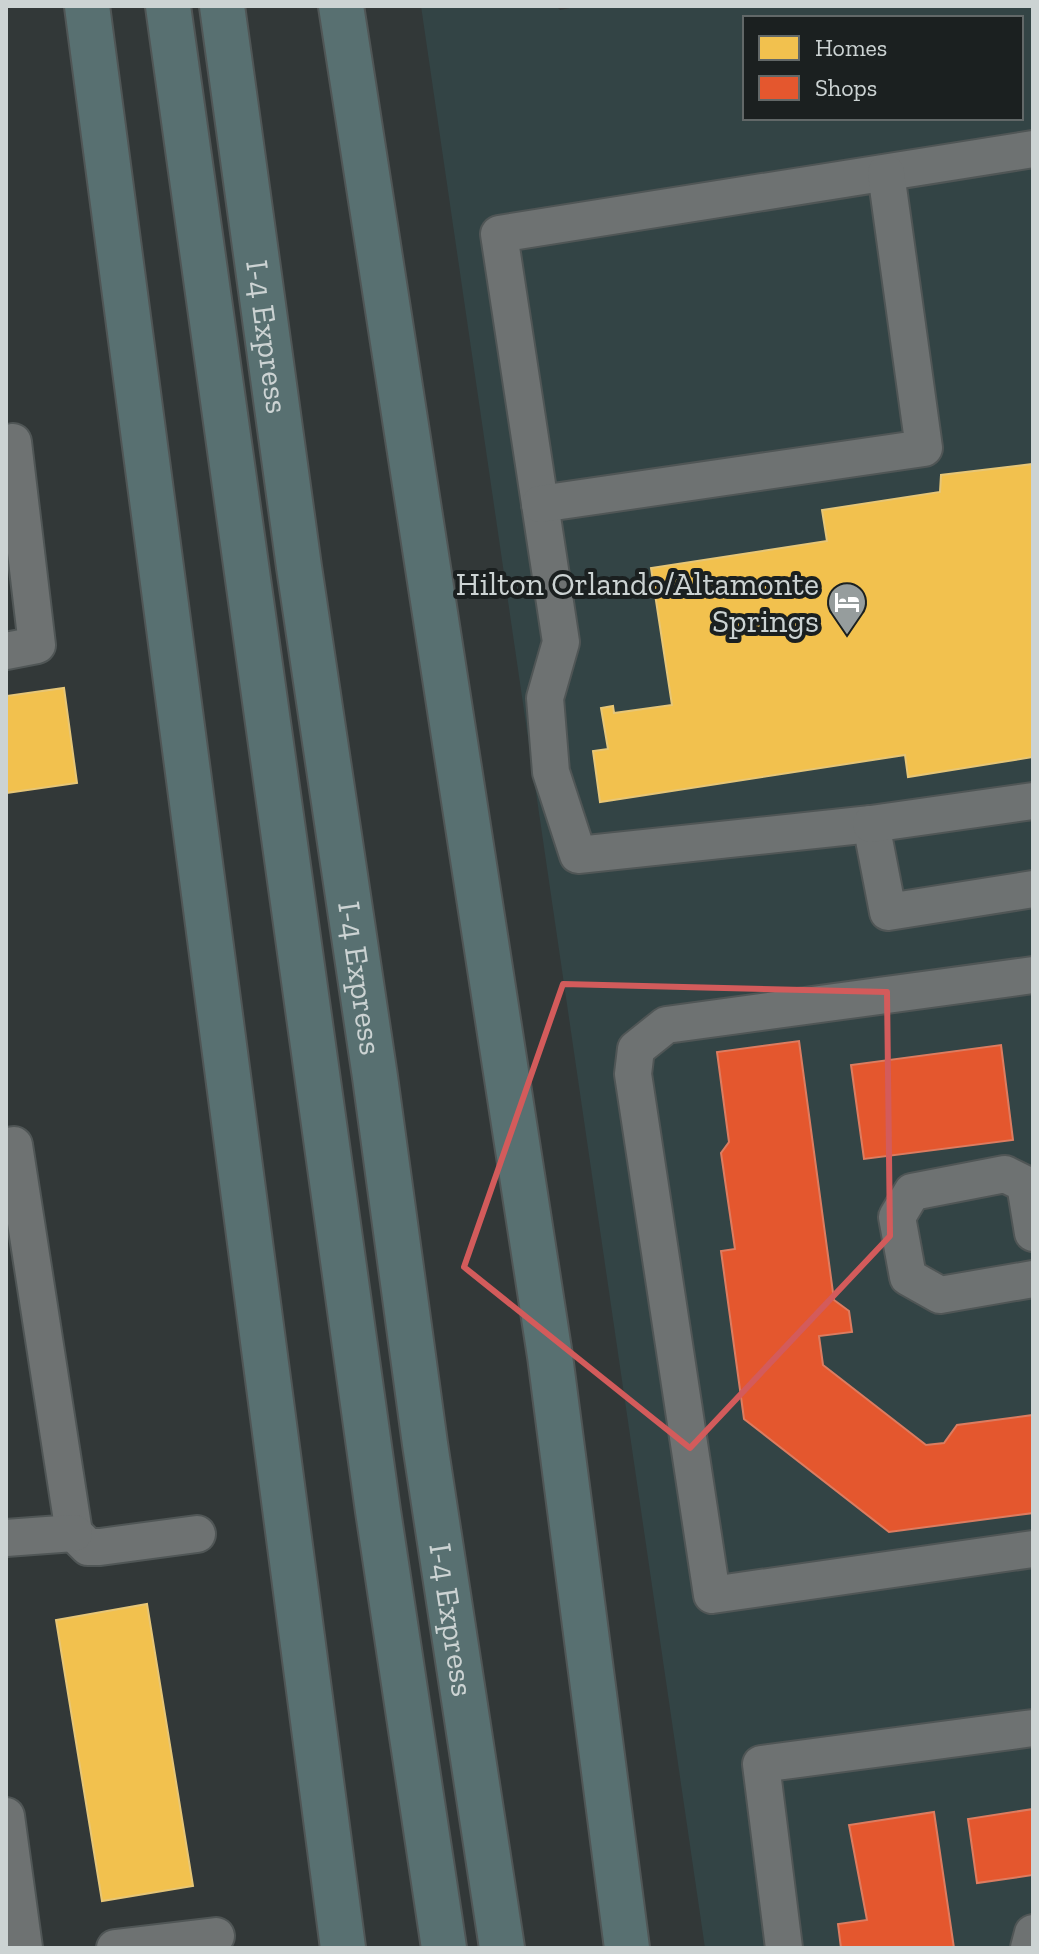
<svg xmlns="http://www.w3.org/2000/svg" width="1039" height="1954" viewBox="0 0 1039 1954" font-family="'Zilla Slab',serif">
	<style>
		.built { fill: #334445; fill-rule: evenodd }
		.homes { fill: #f2c14e; stroke: #e7c676; stroke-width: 2 }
		.shops { fill: #e4572e; stroke: #dd7c60; stroke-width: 2 }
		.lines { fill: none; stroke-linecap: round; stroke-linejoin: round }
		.minor-casing { stroke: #505656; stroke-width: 40 }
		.highway-casing { stroke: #505656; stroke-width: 48 }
		.minor { stroke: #6e7272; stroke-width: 36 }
		.highway { stroke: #587071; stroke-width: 44 }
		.marked { fill: none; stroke: #d35b5b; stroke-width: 6; stroke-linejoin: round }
		.labels { text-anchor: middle; stroke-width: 8; stroke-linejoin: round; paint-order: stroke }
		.street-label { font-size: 32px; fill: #ccd3d3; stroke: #1b2020 }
		.poi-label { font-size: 32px; fill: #ccd3d3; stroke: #1b2020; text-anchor: end }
	</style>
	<rect width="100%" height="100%" fill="#323838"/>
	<!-- built -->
	<path class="built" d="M421,6H556L560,10L579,6H1033V1948H705ZM745,18H1021V118H745Z"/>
	<!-- homes -->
	<g class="homes">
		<polygon points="1033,464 1033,757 908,777 905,755 600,802 593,751 608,749 601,708 613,706 614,713 672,705 651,568 827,541 822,510 940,492 941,475"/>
		<polygon points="64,688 77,783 6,793 6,696"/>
		<polygon points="147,1604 193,1886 102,1901 56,1620"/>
	</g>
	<!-- shops -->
	<g class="shops">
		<polygon points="799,1041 834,1300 849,1311 852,1332 819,1336 823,1365 926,1445 944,1443 957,1425 1033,1415 1033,1513 889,1532 744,1419 721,1251 735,1249 721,1153 729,1142 717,1052"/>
		<polygon points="1001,1045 1013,1140 864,1159 851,1065"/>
		<polygon points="1033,1809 1033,1875 977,1883 968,1819"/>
		<polygon points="934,1812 954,1948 841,1948 838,1924 867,1920 849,1825"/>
	</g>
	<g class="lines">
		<defs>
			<g id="minor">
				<polyline points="1033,149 499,234 561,642 545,698 551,772 578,855 871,824 888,912 1033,889"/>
				<polyline points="540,504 924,448 886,173"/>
				<polyline points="6,651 37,645 13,442"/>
				<polyline points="871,824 1033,801"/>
				<polyline points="1033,975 666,1025 636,1049 633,1074 712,1595 1033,1549"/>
				<polyline points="6,1146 14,1145 74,1533"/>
				<polyline points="1033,1233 1025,1184 1005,1174 912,1192 897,1217 908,1277 940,1295 1033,1279"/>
				<polyline points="74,1533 88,1547 100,1547 197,1534"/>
				<polyline points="6,1538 74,1533"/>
				<polyline points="6,1816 24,1948"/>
				<polyline points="115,1948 216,1936"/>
				<polyline points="784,1948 761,1764 1033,1728"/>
				<polyline points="1029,1948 1033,1933"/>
			</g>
			<g id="highway">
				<polyline points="87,6 343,1948"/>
				<polyline points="168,6 378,1511 444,1948"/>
				<path id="s1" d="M222,6L299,567L375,1077L425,1444L502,1948"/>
				<polyline points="341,6 550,1356 627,1948"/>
			</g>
		</defs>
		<!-- minor casing -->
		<use href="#minor" class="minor-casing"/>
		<!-- highway casing -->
		<use href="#highway" class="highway-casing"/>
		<!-- minor -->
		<use href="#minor" class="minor"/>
		<!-- highway -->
		<use href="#highway" class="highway"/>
	</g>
	<!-- marked area -->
	<path class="marked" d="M563,984L887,992L890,1236L690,1448L464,1267Z"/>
	<!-- icons -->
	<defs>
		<symbol id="hotel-pin" viewBox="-11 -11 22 30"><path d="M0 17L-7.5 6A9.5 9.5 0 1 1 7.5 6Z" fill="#969d9d" stroke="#1b2020"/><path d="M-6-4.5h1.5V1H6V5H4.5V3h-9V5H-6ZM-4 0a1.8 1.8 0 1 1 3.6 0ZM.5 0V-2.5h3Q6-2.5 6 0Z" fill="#fff"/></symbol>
	</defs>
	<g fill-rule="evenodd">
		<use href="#hotel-pin" x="825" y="580" width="44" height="60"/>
	</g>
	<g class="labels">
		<!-- street labels -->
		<g class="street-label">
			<text dy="11" stroke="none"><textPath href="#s1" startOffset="334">I-4 Express</textPath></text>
			<text dy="11" stroke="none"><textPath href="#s1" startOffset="982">I-4 Express</textPath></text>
			<text dy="11" stroke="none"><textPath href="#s1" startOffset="1630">I-4 Express</textPath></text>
		</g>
		<!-- poi labels -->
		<g class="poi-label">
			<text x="819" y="595">Hilton Orlando/Altamonte<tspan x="819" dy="37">Springs</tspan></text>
		</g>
	</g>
	<!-- border -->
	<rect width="1039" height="1954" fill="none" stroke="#ccd3d3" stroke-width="16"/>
	<!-- legend -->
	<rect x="743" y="16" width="280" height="104" fill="#1b2020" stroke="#626868" stroke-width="2"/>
	<rect x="759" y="36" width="40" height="24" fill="#f2c14e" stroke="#626868" stroke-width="2"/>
	<text x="815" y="56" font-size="24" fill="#ccd3d3">Homes</text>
	<rect x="759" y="76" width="40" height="24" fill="#e4572e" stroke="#626868" stroke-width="2"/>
	<text x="815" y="96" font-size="24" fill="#ccd3d3">Shops</text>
</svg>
